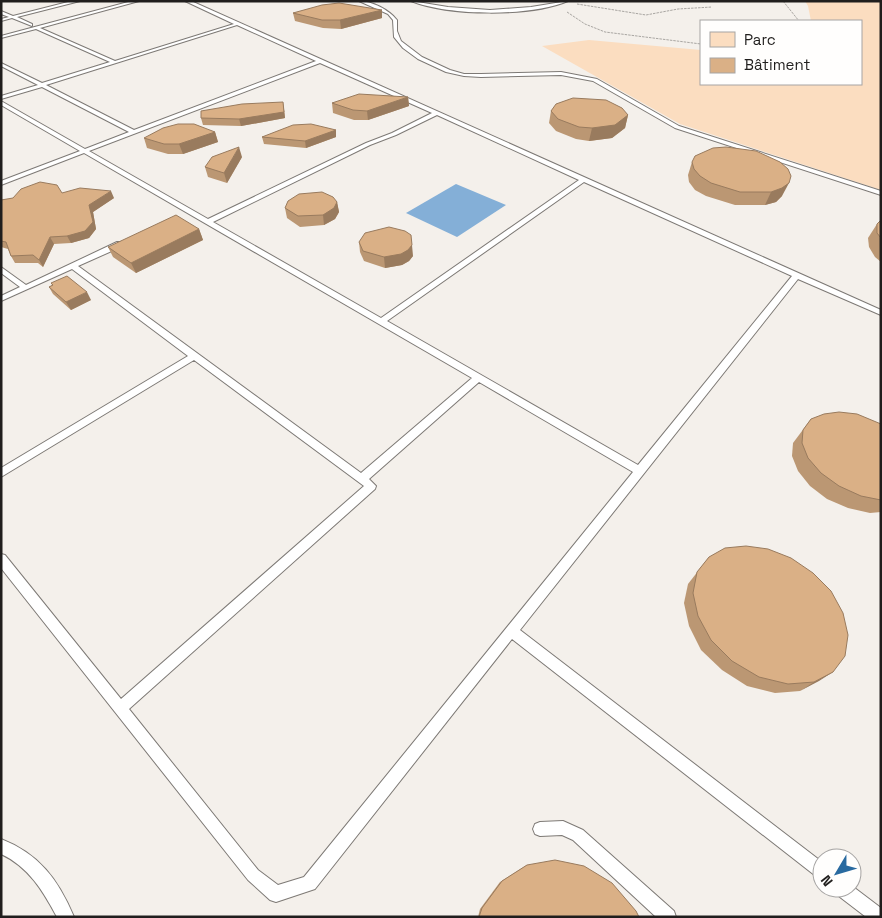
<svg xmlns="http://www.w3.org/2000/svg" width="882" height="918" viewBox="0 0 882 918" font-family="'Space Grotesk',sans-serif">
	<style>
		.green { fill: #fbddc0 }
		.water { fill: #84afd7 }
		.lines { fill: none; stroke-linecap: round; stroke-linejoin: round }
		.service-casing { stroke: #7d7975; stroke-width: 2 }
		.path { stroke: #a9a6a2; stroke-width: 1; stroke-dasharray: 2.5 1; stroke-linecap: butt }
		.service { fill: #fff; fill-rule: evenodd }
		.wall { fill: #bb9773 }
		.shaded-wall { fill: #997b5e }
		.building { fill: #dab086; stroke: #997b5e }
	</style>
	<rect width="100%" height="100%" fill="#f4f0eb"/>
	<!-- green -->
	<polygon class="green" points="805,1 881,1 881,190 680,124 542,46 589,40 701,50 701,84 861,84 861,21 811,21 808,6"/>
	<!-- water -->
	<polygon class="water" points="456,184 506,205 457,237 406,213"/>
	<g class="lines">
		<defs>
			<g id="service">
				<polygon points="72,1 80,1 17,17 32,24 32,26 12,18 1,21 1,19 9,17 1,14 1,11 13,16"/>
				<path d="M132,1H139L40,28L115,61L234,24L185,1H191L881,310V315L798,279L520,630L822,862V880L817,877L512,639L315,889L276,902L270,900L248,880L1,568V554L5,555L121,699L364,486L194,360L1,477V468L188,356L72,269L1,301V296L20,287L1,273V267L26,285L117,242H123V246L78,266L361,473L472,378L84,153L1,185V181L80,151L1,105V101L85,149L129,132L42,87L1,99V96L38,85L1,66V63L42,83L110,62L36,29L1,38V36ZM237,25L316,61L134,130L46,85ZM320,63L432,113L392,133L366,143L208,219L89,151ZM437,115L579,180L381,318L213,222L370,145L396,135ZM584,182L792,276L638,465L387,321ZM479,382L633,472L304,877L278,885L258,870L129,709L375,489L376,486L369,479Z"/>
				<path d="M359,1C372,1 389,10 397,20V31L401,41L422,57L450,70L464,74H481L561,72L597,79L679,126L881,191V195L675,128L593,81L561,75L481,77L464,76L446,72L418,59L403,48L394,37L393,20L388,14Z"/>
				<path d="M411,1L448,7L490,10L531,7L568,1C530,17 449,16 411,1Z"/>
				<polygon points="563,821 583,830 674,911 676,917 656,917 573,840 562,835 540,836 535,834 533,829 535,824 540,822"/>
				<path d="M1,839C39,854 58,879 74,917H57C43,891 29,867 1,854Z"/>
				<polygon points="852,886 881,908 881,917 866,917 836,894 834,888 852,888"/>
			</g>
		</defs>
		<!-- service casing -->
		<use href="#service" class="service-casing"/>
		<!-- path -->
		<g class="path">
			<polyline points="783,1 799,21"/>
			<polyline points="577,4 646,15 678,9 712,7"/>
			<polyline points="567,12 585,24 605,32 701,44"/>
		</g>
		<!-- service -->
		<use href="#service" class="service"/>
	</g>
	<!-- wall -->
	<g class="wall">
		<polygon points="382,10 382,18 341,29 323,28 295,21 293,13"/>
		<polygon points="408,97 409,106 368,120 354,120 333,113 332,103"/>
		<polygon points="284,109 285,118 241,126 203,125 201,118"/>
		<polygon points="551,111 628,115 625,128 612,138 589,141 576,139 556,131 549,123"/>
		<polygon points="336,130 336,137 306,148 264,144 262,137"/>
		<polygon points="215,132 218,142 183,154 168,154 147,148 144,138"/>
		<polygon points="242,157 227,183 208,177 205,167"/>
		<polygon points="692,162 782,196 776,202 765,205 735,205 706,196 695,190 689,182 688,175"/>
		<polygon points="62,193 114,198 93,212 96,229 89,238 71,243 54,244 43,267 38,263 15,263 11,256 8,249 1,247 1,200"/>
		<polygon points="337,202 339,212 335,219 324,225 300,227 287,218 285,208"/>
		<polygon points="881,220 881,262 875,257 869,247 868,238 877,224"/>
		<polygon points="199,229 203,240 136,273 113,257 108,247"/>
		<polygon points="359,242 413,256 409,261 402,265 385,268 364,261 360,252"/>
		<polygon points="51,283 91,300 71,310 53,294 49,287 52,285"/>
		<polygon points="811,419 881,424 881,512 870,513 848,508 827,499 810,486 798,471 792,456 793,443"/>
		<polygon points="709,557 833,672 800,691 775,693 747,686 722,670 701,650 689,626 684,603 688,584"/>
		<polygon points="527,865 639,917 478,917 480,909 500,882"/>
	</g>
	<!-- shaded-wall -->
	<g class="shaded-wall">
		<polygon points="382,10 382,18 341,29 340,20"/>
		<polygon points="408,97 409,106 368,120 367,111"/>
		<polygon points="283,102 285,118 241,126 239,119"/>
		<polygon points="628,115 625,128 612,138 589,141 592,128"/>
		<polygon points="336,130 336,137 306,148 305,141"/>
		<polygon points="215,132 218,142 183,154 179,144"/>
		<polygon points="239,147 242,157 227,183 224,173"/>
		<polygon points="789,183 782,196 776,202 765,205 771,192"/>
		<polygon points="111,191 114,198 93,212 96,229 89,238 71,243 67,236 89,205"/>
		<polygon points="337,202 339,212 335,219 324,225 323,215"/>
		<polygon points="199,229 203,240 136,273 131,263"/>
		<polygon points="50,237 54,244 43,267 39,260"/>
		<polygon points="412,245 413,256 409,261 402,265 385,268 384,257"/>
		<polygon points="87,292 91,300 71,310 66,302"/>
		<polygon points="833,672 819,681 800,691 814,682"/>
	</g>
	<!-- building -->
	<g class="building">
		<polygon points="339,3 382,10 340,20 322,20 293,13 322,5"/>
		<polygon points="359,94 408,97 367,111 353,110 332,103"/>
		<polygon points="573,98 606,100 622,108 628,115 615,125 592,128 579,127 558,119 551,111 556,104"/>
		<polygon points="283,102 284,112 239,119 201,118 201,111 242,104"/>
		<polygon points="178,124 194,124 215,132 179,144 164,144 144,138 163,128"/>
		<polygon points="311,124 336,130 305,141 262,137 293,125"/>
		<polygon points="239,147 224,173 205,167 212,157"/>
		<polygon points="726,147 756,151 780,162 788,169 791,176 789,183 782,188 771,192 740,192 711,183 700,176 694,169 692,162 695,156 713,148"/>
		<polygon points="40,182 57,185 62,193 80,188 111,191 89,205 93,222 85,231 67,236 50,237 39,260 33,255 11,256 6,242 1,241 1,200 13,198 21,189"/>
		<polygon points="322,192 333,197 337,202 334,208 323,215 298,216 285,208 288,201 299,194"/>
		<polygon points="176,215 199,229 131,263 108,247"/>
		<polygon points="881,220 881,238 877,233 877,224"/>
		<polygon points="389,227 405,231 411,235 412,245 408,250 401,254 384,257 363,251 359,242 365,233"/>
		<polygon points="67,276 87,292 66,302 49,287 53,285 51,283"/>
		<polygon points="839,412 857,414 881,424 881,500 861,496 839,486 821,473 808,458 802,443 803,430 811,419 824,414"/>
		<polygon points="746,546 768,549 791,558 813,573 831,591 843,613 848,635 845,656 833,672 814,682 788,684 759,677 732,661 711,640 698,616 693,593 697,572 709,557 725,548"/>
		<polygon points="555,860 584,866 612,883 636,911 639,917 479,917 482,908 502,881 527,865"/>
	</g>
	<!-- border -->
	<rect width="882" height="918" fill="none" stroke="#201e1d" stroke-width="5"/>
	<!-- legend -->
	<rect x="700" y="20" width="162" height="65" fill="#fffefd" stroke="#a6a4a3"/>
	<rect x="710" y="32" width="25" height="15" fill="#fbddc0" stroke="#a6a4a3"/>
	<text x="744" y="45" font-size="15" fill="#201e1d">Parc</text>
	<rect x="710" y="58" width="25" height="15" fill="#dab086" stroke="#a6a4a3"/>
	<text x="744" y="70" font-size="15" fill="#201e1d">Bâtiment</text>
	<!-- north arrow -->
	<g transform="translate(837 873) rotate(232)"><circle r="24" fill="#fffefd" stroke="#a6a4a3"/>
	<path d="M0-4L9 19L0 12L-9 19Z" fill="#296aa0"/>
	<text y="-8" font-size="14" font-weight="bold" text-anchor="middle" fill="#201e1d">N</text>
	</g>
</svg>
